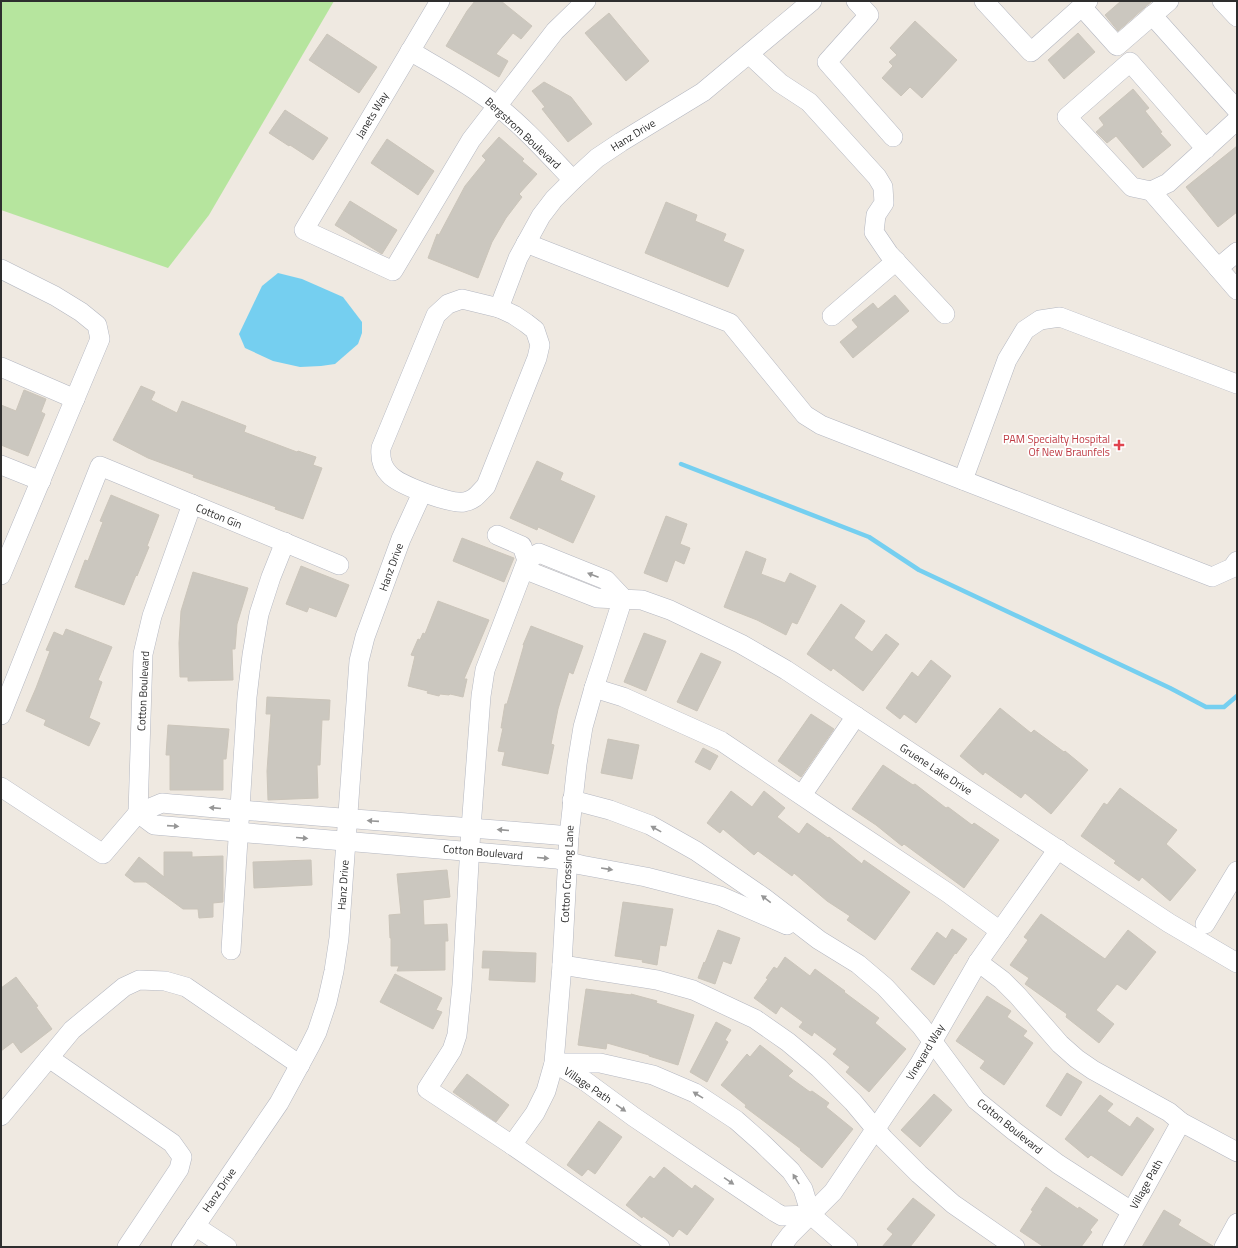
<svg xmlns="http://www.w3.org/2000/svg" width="1238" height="1248" viewBox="0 0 1238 1248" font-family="'Titillium Web',sans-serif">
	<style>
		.green { fill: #b6e59e }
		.water { fill: #75cff0 }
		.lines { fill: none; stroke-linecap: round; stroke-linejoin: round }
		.stream { stroke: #75cff0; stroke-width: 4.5 }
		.building { fill: #cbc7bf; stroke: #cbc5ba }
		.minor-casing { stroke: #b4b7c1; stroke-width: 20 }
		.minor { stroke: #fff; stroke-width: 19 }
		.oneway { fill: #969696 }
		.health-dot { fill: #e0444e; stroke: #fff; stroke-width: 1.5 }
		.labels { text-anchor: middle; stroke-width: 3.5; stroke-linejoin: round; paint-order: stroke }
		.street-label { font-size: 11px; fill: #2e2e2e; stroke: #fff }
		.health-label { font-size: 11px; fill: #be3a42; stroke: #fff; text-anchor: end }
	</style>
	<rect width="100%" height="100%" fill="#efe9e1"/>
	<!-- green -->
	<polygon class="green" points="1,1 334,1 209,215 168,268 1,210"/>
	<!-- water -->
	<polygon class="water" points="278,273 302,279 343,297 362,322 362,333 358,344 335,364 321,366 300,367 273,361 245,348 239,334 262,286"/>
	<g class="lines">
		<!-- stream -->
		<polyline class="stream" points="681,464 869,537 919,570 1170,688 1206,707 1224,707 1237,696"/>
	</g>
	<!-- building -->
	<g class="building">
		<polygon points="475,1 501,1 532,26 521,39 513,33 496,54 508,61 499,77 446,46 467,11"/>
		<polygon points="1121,1 1152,1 1118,31 1105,15"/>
		<polygon points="609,13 649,61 626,81 585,33"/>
		<polygon points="915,21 957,60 922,98 910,87 901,96 882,78 893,66 889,62 897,55 890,48"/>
		<polygon points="1078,33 1095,52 1064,79 1048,60"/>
		<polygon points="327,34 377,67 359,93 309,60"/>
		<polygon points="544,82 571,97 592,124 568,142 542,109 545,107 532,91"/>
		<polygon points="1133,89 1149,108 1145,111 1162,132 1160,133 1171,145 1143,168 1116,136 1107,143 1096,132 1104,125 1099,118"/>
		<polygon points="285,110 328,138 313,160 290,145 289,146 269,133"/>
		<polygon points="499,137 524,159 522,161 537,174 519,194 522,197 506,218 492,242 478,278 428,258 437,234 439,235 465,186 486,160 482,156"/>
		<polygon points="387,139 434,171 418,195 371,163"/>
		<polygon points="1237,146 1237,212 1218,227 1186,187"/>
		<polygon points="350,201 397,230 382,254 335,225"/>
		<polygon points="666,202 697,215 695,221 726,234 723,241 744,250 728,287 645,253"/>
		<polygon points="895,295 909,311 853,358 840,342 858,327 852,320 873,303 878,309"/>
		<polygon points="141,386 155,392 151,400 177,413 182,401 246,426 244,432 297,452 298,451 316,457 313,465 322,468 303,519 275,509 276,507 193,477 194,475 148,458 113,440"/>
		<polygon points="24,390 46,399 41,412 45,414 28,456 1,445 1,405 16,411"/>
		<polygon points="537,461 563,473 560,480 595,496 573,543 538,527 537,530 510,518"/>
		<polygon points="111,495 159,515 147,546 149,547 137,576 136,575 124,605 75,587 85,560 88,561 103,522 100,521"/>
		<polygon points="666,516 687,524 680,544 690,548 684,564 675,560 667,582 644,573"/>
		<polygon points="462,538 514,558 504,582 453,561"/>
		<polygon points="746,551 766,559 761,574 785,583 790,573 816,586 797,624 792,622 786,635 757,620 724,607"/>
		<polygon points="301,566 349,585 336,617 309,607 307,612 286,604"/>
		<polygon points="193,572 248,588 237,624 235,649 232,649 233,680 188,681 188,677 180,677 179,643 181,611"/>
		<polygon points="438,601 489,620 464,679 467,679 463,697 450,694 449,695 440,694 439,696 427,693 428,691 408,686 415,656 411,655 418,639 420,640 423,633 425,634"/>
		<polygon points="841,604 865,621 854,638 872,652 886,634 899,644 863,691 833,668 831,671 807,654"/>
		<polygon points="531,626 583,646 573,674 569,672 558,709 551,744 554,745 548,774 502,765 505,752 498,751 503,728 501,728 505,704 507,704 524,645 523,645"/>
		<polygon points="66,629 112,647 98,680 102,682 89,718 100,723 89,746 44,725 46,720 26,711 36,688 50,651 46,650 54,632 63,636"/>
		<polygon points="644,633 666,641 646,691 624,682"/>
		<polygon points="701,653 721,662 697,711 677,702"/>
		<polygon points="931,660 951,676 916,723 904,714 900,719 886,708 912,672 918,677"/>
		<polygon points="267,697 330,700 329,720 322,720 320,765 317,765 318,798 268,800 267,771 271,714 266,714"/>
		<polygon points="1000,708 1031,733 1034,730 1064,752 1065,751 1088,770 1051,814 1025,793 1021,798 985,772 983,775 960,756"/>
		<polygon points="811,714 834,729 801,777 778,761"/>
		<polygon points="168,725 229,729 226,759 223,759 223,790 170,790 170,755 166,755"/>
		<polygon points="608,739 639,745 632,779 601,773"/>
		<polygon points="703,748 718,756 710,770 695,762"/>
		<polygon points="883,765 913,785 915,784 946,808 948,807 972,825 974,823 999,840 964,888 904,844 902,846 876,825 852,809"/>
		<polygon points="1120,788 1177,830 1166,844 1196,870 1170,901 1142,877 1139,881 1114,863 1116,861 1081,836 1104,803 1107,805"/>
		<polygon points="731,791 752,807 764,791 785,808 777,817 799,834 807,823 828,838 829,837 862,864 864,860 910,892 875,940 847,920 850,916 827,901 794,873 792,876 758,851 754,855 723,829 720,833 707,823"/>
		<polygon points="164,852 192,852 192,857 223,856 223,902 213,903 213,917 199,918 198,909 183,909 146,882 134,882 125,875 139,857 164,877"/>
		<polygon points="311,860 312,885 254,888 253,862"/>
		<polygon points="447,870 450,897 423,900 424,925 447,924 448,941 445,941 445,970 397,971 399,966 391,966 391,938 390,938 389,915 401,914 397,874"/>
		<polygon points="623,902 673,909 666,946 660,945 657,965 642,962 643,960 615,956"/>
		<polygon points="1041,914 1105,959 1128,930 1156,952 1126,990 1117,984 1096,1010 1114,1024 1099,1043 1066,1017 1067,1014 1025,984 1029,978 1010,965 1028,940 1024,937"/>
		<polygon points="952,929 967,939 956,954 955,953 934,985 911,969 937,932 946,939"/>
		<polygon points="718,930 740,938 731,964 723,961 715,984 698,978 704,962 705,963"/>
		<polygon points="483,951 536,953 535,982 489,980 490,968 482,968"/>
		<polygon points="785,957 810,976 815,969 845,991 844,992 879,1018 875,1023 906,1049 869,1092 846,1072 850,1067 833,1054 837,1049 814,1032 812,1036 799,1027 803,1022 781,1006 776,1014 754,998 768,979 766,978 774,967 777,969"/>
		<polygon points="395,974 442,998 436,1010 442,1012 433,1029 380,1002"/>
		<polygon points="16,977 38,1006 36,1007 52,1029 21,1053 13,1042 1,1051 1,988"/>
		<polygon points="586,989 631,995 631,994 657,1001 656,1003 694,1015 678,1065 649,1056 649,1055 607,1043 606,1049 578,1045"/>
		<polygon points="987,996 1011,1011 1007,1017 1027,1031 1023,1036 1033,1043 1004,1085 980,1068 985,1061 956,1041"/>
		<polygon points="716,1022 731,1030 725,1040 728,1042 707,1082 690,1072"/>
		<polygon points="760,1045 793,1071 788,1076 810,1092 812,1091 829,1103 826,1107 853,1129 822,1168 800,1150 801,1149 745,1107 746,1105 721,1085 747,1054 750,1057"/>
		<polygon points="1067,1073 1082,1082 1061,1116 1046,1106"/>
		<polygon points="467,1074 509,1105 496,1122 453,1092"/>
		<polygon points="934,1094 952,1110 920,1147 901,1130"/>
		<polygon points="1100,1095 1113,1104 1107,1111 1130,1127 1137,1117 1154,1129 1122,1176 1091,1155 1088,1158 1065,1139"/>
		<polygon points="599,1121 622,1137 595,1174 588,1169 582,1176 567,1165"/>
		<polygon points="664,1167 692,1189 695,1185 714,1199 687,1235 679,1229 673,1237 643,1216 642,1218 626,1205 650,1176 654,1179"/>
		<polygon points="1046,1187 1078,1209 1079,1207 1098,1220 1090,1230 1092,1232 1081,1247 1044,1247 1020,1231 1033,1211 1031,1210"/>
		<polygon points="913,1198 935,1215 910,1247 882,1247 893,1234 887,1229"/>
		<polygon points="1164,1210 1181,1220 1178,1225 1213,1246 1213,1247 1142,1247"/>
	</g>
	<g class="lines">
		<defs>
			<g id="minor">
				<polyline points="440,1 304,230 393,271 471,140 555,31 586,1"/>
				<polyline points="856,1 869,15 827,62 893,137"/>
				<polyline points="984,1 1031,52 1088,1"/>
				<polyline points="1222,1 1237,17"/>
				<polyline points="1082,7 1117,46 1169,1"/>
				<polyline points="1152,15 1237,110"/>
				<path d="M410,51C439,68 469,84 496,105C524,127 548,154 573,180"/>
				<polyline points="749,54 780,83 809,102 877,177 883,187 884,203 876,215 874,232 889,254 945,314"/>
				<polyline points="1206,149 1130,62 1067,117 1132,187 1151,191 1168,183 1237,120"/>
				<polyline points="1151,191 1218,268"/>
				<polyline points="526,243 730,323 805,415 821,425 1212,577 1232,568 1237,561"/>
				<polyline points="1237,252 1218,268 1237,290"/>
				<polyline points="1,269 55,296 81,312 97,325 100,339 1,575"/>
				<path d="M462,299L499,308L514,315L526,323L535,330L540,345L537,358L486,486C478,494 475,500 464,502C450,504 398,485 389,474C382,467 380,458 381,448L436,315L448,304Z"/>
				<polyline points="499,308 518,258 541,216 554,199 573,180 597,158 621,142 703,92 812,1"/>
				<polyline points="832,316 896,261"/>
				<polyline points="1,367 75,399"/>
				<polyline points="1,465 41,481"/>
				<polyline points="963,480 1007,360 1025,330 1040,320 1060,317 1237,384"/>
				<polyline points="497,535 522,546 531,572 597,598 642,600 670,610 741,644 786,670 1169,923 1237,963"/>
				<polyline points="527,560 485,670 481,696 471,828 462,985 457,1035 452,1050 427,1089 512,1145 660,1247"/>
				<polyline points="527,560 539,553 606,580 623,598"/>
				<polyline points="594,688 623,697 721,741 835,818 948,893 1000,931"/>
				<polyline points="1,715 100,466 339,565"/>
				<path d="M1,787L103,854L138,813L162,803C298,816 434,824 569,836"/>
				<polyline points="802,795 856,716"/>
				<polyline points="572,800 610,810 650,825 696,851 763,897 819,940 858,964 885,987 921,1026 976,1100 1014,1131 1058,1164 1131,1211"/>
				<polyline points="138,813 154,825 557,859 581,865 646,877 720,896 787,925"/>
				<polyline points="138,813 143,654 152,616 192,504"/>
				<polyline points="1205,924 1237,871"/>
				<polyline points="231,950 247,697 252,655 259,614 271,577 285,542"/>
				<polyline points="978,962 1002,980 1018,996 1060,1044 1077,1059 1093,1070 1169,1112 1181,1122 1237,1152"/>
				<polyline points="562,965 657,980 693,990 755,1019 788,1042 819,1068 853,1102 884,1139 919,1174 953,1204 1015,1247"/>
				<polyline points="49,1058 172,1143 182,1157 179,1169 127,1247"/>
				<polyline points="554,1063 600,1063 653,1075 695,1093 736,1120 762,1143 791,1171 803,1189 811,1215 848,1247"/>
				<polyline points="556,1064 585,1081 634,1117 775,1212 782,1216 811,1215"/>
				<polyline points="1,1116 72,1030 124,987 139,980 165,981 186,987 300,1065"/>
				<polyline points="512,1145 535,1113 546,1091 554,1063 562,965 569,836 577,764 583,727 594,688 623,598"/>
				<polyline points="195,1226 227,1247"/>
				<polyline points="181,1247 279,1103 310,1046 317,1032 327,1002 334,971 339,938 359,661 365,637 401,539 422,493"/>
				<polyline points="781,1247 790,1235 833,1192 920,1063 978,962 1058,849"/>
				<polyline points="1112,1247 1181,1122"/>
				<polyline points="1224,1247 1237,1223"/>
			</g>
		</defs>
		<!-- minor casing -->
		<use href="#minor" class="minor-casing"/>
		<!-- minor -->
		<use href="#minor" class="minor"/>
	</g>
	<!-- one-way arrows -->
	<defs><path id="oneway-solid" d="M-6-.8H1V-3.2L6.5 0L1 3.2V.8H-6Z"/></defs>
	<g class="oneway">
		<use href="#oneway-solid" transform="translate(593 575) rotate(-159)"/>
		<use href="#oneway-solid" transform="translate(215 808) rotate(-175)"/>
		<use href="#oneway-solid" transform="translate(373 821) rotate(-176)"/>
		<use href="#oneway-solid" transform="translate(173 826) rotate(4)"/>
		<use href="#oneway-solid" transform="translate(656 829) rotate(-151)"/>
		<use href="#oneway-solid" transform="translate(503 830) rotate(-175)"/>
		<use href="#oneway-solid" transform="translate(302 838) rotate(5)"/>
		<use href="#oneway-solid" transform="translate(543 858) rotate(5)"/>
		<use href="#oneway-solid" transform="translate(607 869) rotate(9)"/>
		<use href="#oneway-solid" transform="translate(766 899) rotate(-143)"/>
		<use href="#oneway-solid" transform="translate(698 1095) rotate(-148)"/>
		<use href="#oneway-solid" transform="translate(621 1108) rotate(35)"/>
		<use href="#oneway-solid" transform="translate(796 1179) rotate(-122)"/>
		<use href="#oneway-solid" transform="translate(729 1181) rotate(34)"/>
	</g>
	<!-- markers -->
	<path class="health-dot" d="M1117 439h4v4h4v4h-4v4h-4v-4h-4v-4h4z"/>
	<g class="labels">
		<!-- street labels -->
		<g class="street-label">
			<text transform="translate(372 115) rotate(-59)" y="4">Janets Way</text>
			<text transform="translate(523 133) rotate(43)" y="4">Bergstrom Boulevard</text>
			<text transform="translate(633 135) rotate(-32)" y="4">Hanz Drive</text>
			<text transform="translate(219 516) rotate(22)" y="4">Cotton Gin</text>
			<text transform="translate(391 567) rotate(-70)" y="4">Hanz Drive</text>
			<text transform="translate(143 691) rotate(-87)" y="4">Cotton Boulevard</text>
			<text transform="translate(936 769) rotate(33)" y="4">Gruene Lake Drive</text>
			<text transform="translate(483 852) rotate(5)" y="4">Cotton Boulevard</text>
			<text transform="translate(567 874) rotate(-87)" y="4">Cotton Crossing Lane</text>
			<text transform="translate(343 885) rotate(-86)" y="4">Hanz Drive</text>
			<text transform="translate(925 1052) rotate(-59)" y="4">Vineyard Way</text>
			<text transform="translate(588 1085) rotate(34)" y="4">Village Path</text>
			<text transform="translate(1010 1126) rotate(39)" y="4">Cotton Boulevard</text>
			<text transform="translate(1146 1184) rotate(-61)" y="4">Village Path</text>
			<text transform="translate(219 1190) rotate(-56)" y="4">Hanz Drive</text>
		</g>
		<!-- health labels -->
		<g class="health-label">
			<text x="1110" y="443">PAM Specialty Hospital<tspan x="1110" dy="13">Of New Braunfels</tspan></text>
		</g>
	</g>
	<!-- border -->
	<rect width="1238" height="1248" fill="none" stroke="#2e2e2e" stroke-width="4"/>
</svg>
